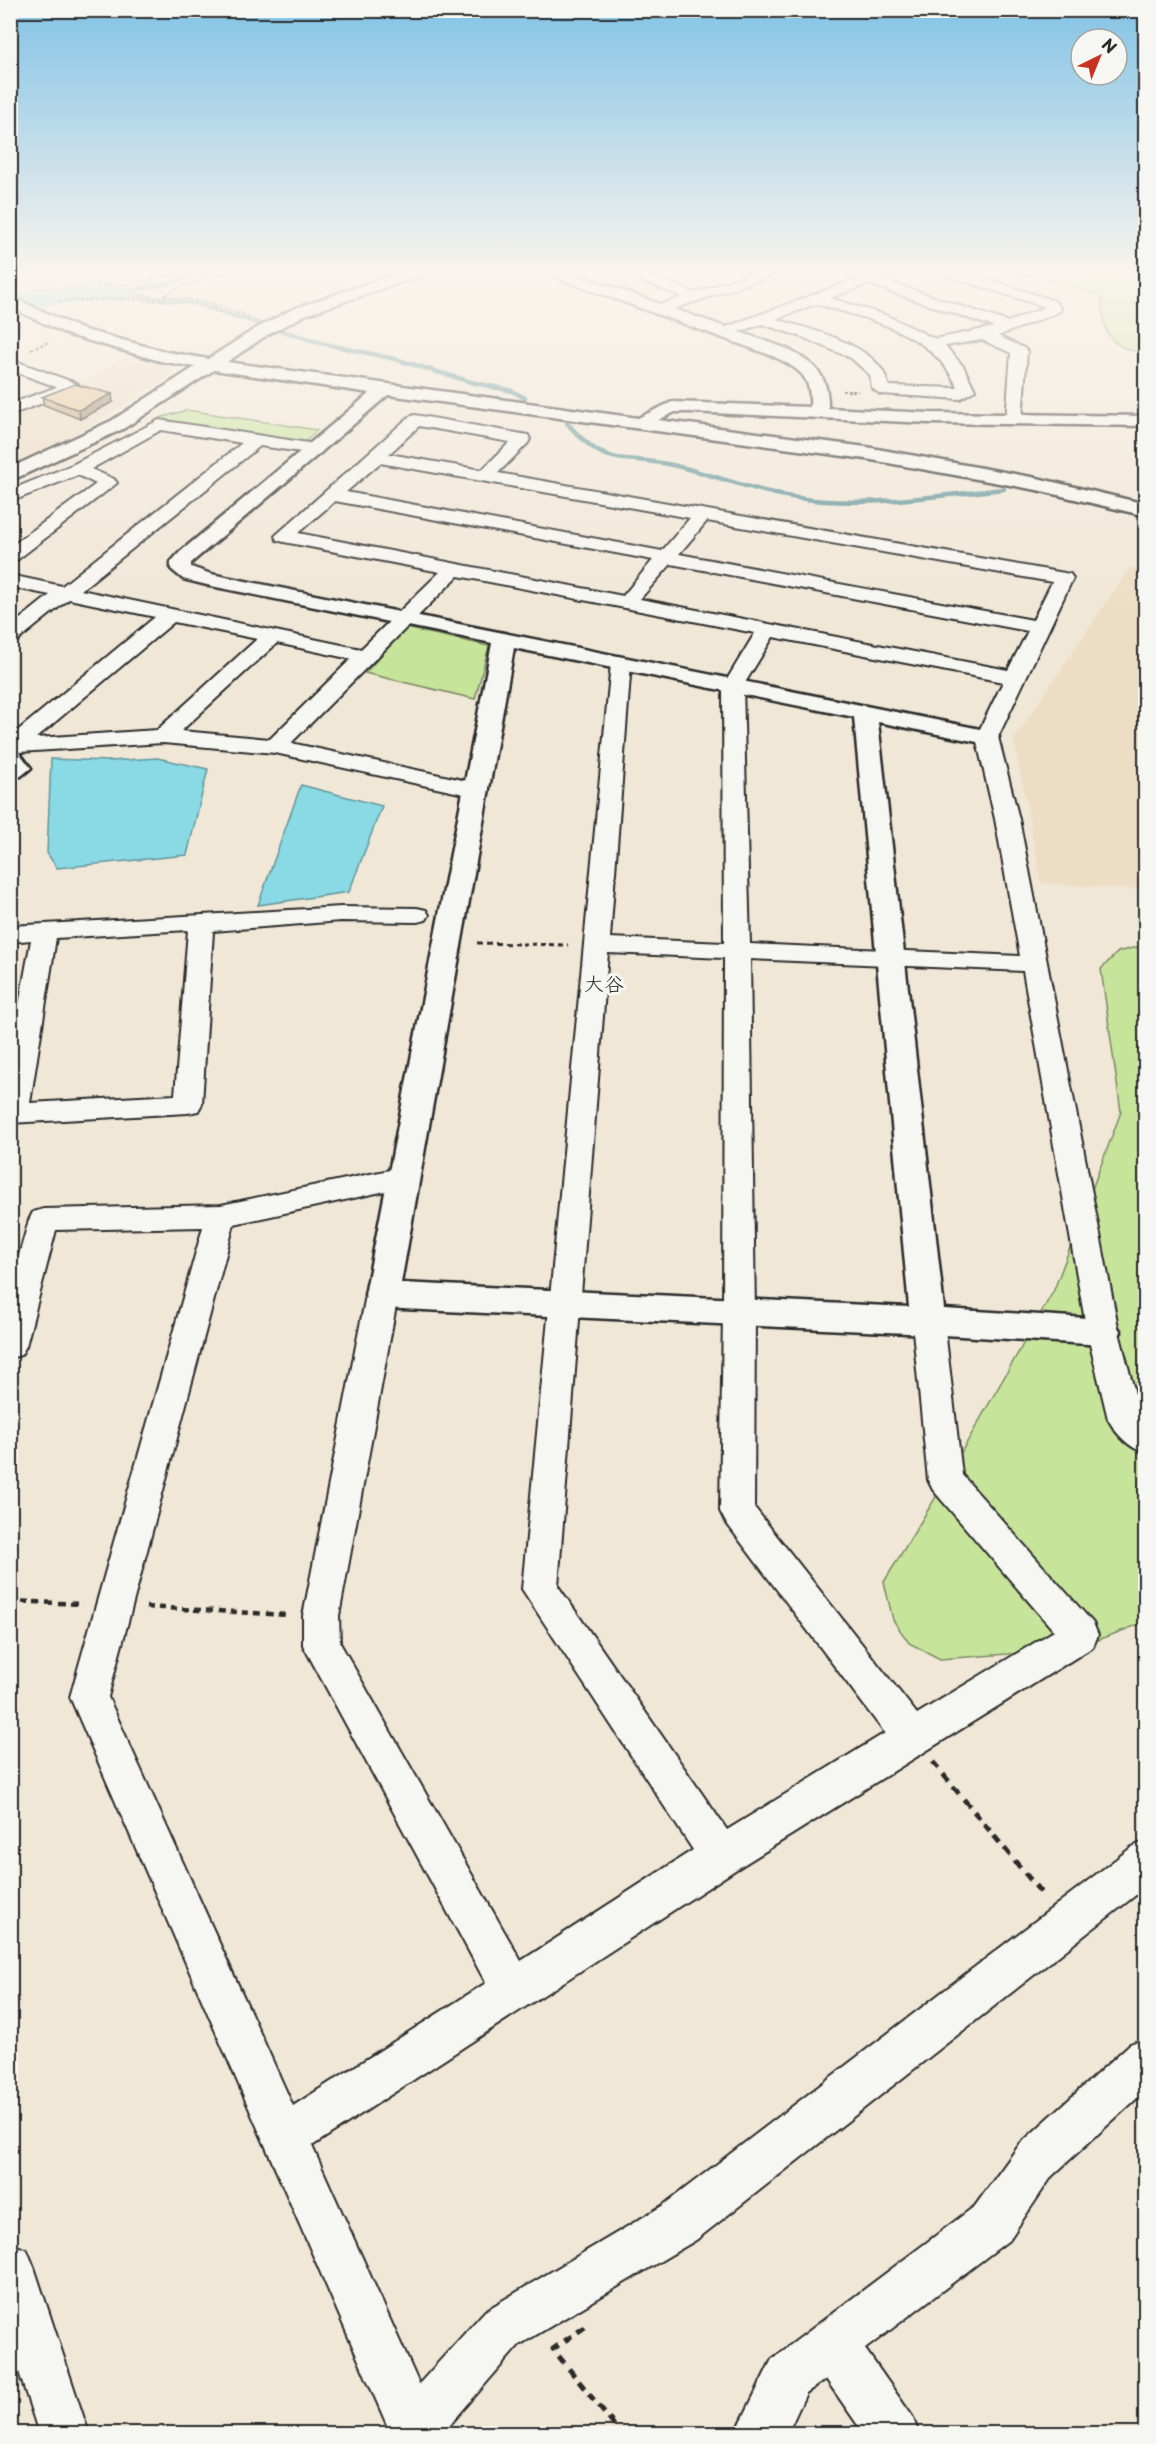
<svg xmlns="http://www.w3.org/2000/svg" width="1156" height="2444" viewBox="0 0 1156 2444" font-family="'Playpen Sans','Klee One',sans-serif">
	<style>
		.built { fill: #edddc4 }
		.green { fill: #c7e49b; stroke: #798863; stroke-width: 1.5 }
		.water { fill: #89dae4; stroke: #63949a; stroke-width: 1.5 }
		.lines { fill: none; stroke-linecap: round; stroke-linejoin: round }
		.stream { stroke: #63949a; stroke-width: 4.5 }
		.river { fill: #89dae4; fill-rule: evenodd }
		.service-casing { stroke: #2b2b2b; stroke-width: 5 }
		.minor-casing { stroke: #2b2b2b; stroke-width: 4 }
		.tertiary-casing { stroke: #2b2b2b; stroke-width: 5 }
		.path-far3 { stroke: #2b2b2b; stroke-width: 2; stroke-dasharray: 3 2; stroke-linecap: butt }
		.path-far2 { stroke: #2b2b2b; stroke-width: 3; stroke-dasharray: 5 4; stroke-linecap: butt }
		.path-far1 { stroke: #2b2b2b; stroke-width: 4.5; stroke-dasharray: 7 5; stroke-linecap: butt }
		.path { stroke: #2b2b2b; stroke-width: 5; stroke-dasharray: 9 7; stroke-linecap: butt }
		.service { fill: #f6f6f2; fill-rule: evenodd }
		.minor { fill: #f6f6f2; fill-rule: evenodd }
		.tertiary { fill: #f6f6f2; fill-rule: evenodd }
		.wall { fill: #c4a982; stroke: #2b2b2b; stroke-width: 1.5 }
		.shaded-wall { fill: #a08a6a; stroke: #2b2b2b; stroke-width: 1.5 }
		.building { fill: #e4c597; stroke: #2b2b2b; stroke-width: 1.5 }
		.labels { text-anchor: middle; stroke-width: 6; stroke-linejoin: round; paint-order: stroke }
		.quarter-label { font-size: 20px; fill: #2b2b2b; stroke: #f6f6f2 }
	</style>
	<rect width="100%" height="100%" fill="#f1e7d7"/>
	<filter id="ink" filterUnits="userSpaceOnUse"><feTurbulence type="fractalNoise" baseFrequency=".0167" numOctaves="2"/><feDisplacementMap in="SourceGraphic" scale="12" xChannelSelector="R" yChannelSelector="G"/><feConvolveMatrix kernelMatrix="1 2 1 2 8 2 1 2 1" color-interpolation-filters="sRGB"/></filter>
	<g filter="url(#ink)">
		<!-- built -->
		<g class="built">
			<polygon points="124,357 172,367 174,374 78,433 11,464 11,414 82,386 79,385"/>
			<polygon points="1130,567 1146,571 1145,890 1041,883 1014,739"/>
		</g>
		<!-- green -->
		<g class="green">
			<path d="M1014,271H1145V355C1104,343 1105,335 1101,295Z"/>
			<polygon points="187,410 317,430 303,444 157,422 160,418"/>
			<polygon points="406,628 489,646 475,699 365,673"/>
			<polygon points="1145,945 1145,1622 1075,1649 940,1659 909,1643 893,1620 884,1582 931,1505 1054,1290 1121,1112 1101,969 1118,952"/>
		</g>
		<!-- water -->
		<g class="water">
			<polygon points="157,758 208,769 187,855 57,868 47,853 51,759 110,761"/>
			<polygon points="301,785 382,806 349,892 258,905"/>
		</g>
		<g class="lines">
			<!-- stream -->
			<g class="stream">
				<polyline points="127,291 166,284 206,271"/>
				<polyline points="119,293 197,304 321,343 395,359 471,382 512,391 525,398"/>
				<path d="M567,423C609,471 618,453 672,465C712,474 750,490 791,497C861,509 934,496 1004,489"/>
			</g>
			<!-- river -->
			<polygon class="river" points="119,285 128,288 132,293 128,298 10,309 10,293"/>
			<defs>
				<polygon id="service" points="10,746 15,747 31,768 21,776 10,779 10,772 19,767 10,756"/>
				<g id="minor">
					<polygon points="617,271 638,271 695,293 757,271 778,271 776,274 659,314 654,313 652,310 654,307 682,297"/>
					<path d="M877,271H898L881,279L1008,322L1045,307L942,274L940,271H962L1055,301L1061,309L1059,312L998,336L1024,348L1027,351L1022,420L1020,423L1014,425L1006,420L1011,353L982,340L945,346L963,366L975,390L960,399L880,394L872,388L870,375L851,358L802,337L762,324L723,337L716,333L718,330ZM868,284L994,327L935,339L888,316L830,298ZM816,304C870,319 933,332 958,388L889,386C887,383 887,378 884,373C867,342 808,329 776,319Z"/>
					<polygon points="10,359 78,384 80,387 78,390 10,415 10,404 57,387 10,370"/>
					<path d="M415,415L528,435L530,439L528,443L498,473L1070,574L1073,578L998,737L1019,819L1119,1332L1140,1413L1146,1418V1453C1129,1448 1116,1434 1108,1419L1087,1332L1023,971L750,959L755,1313L754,1507L917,1714L1054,1631L933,1490L928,1480L912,1321L917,1312L928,1309L939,1312L944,1321L962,1475L1093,1623L1098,1635L1093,1647L735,1870L312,2146L419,2384L485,2311L662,2206L1132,1847L1146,1841V1887L696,2240L519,2345L442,2434H383L387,2425L70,1697L203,1227L56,1230L26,1346L21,1355L10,1358V1287L29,1220L33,1212L44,1209L221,1205L404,1167L414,1170L419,1177L414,1184L404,1187L234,1224L108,1697L293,2106L486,1983L303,1645V1616L366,1295L371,1287L382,1283L393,1287L398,1295L339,1616L340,1643L521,1961L693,1850L522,1589L611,663L614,659L621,657L628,659L631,663L610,938L724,943L723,686L755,633L458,576L291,743L486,785L489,790L486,795L478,797L275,753L163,743L19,752L10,755V737L155,617L69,599L17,641L10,643V627L50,595L10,587V575L62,586L242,443L161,430L91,469L114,479L117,483L17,560L10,562V547L96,484L78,475L10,502V490L72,465L159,420L321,445L323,449L321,453L315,454L260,446L81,590L361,649L440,572L284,542L277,540L275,536L409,417ZM419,426L510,442L482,470L389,454ZM380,463L690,518L662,551L346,492ZM335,501L653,560L623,596L298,533ZM707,521L1052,582L1033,620L679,554ZM671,564L1028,631L1008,670L640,599ZM174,622L257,639L157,730L36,738ZM773,637L1003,682L976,737L995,819L1020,956L750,944L743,686ZM277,643L351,659L270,739L181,731ZM608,953L724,958L723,1313L720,1511L725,1521L885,1733L727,1830L558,1586Z"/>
					<path d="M341,907L417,908L426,910L429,915L426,920L417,922L341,921L213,931L202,1104L198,1111L188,1113L10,1123V1054L31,940L10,942V926ZM188,930L175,1095L30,1103L56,938Z"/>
					<polygon points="1146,2038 1146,2090 1052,2176 1009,2240 865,2349 912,2416 919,2434 864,2434 826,2379 806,2393 787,2434 735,2434 772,2359 975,2206 1020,2144 1130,2044"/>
					<polygon points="10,2243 27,2250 34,2267 89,2434 39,2434 10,2344"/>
				</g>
				<path id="tertiary" d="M404,271H427L425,274L305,315L267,335L227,362L638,418L672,402L810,407C812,375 799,369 773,356L546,274L544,271H566L785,348C813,363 829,373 828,408L929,413L1146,416V426L929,423L690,412H675L658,420L866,447L1037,478L1146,504V516L1037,490L866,459L388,395L191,563V567L211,574L995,732L999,737L995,742L987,744L878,722L944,1309L1103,1319L1115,1323L1121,1332L1115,1341L1103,1345L928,1334L382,1308L370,1304L365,1295L492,643L211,586L183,579L171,569V562L180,552L370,393L214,370L123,429L10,481V468L111,421L195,367L160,361L69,335L10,307V296L81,329L167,352L208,359L255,329L293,309ZM514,648L854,717L909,1307L401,1283Z"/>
			</defs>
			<!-- service casing -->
			<use href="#service" class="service-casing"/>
			<!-- minor casing -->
			<use href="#minor" class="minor-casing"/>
			<!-- tertiary casing -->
			<use href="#tertiary" class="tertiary-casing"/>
			<!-- path-far3 -->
			<g class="path-far3">
				<polyline points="234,271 177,288 164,296 207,302 248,316"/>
				<polyline points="32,289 132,284 189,271"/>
				<polyline points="59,301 126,299 155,301 165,297"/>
				<polyline points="31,349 49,342"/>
				<polyline points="842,391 858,391"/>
			</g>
			<!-- path-far2 -->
			<polyline class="path-far2" points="477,943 568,945"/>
			<!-- path-far1 -->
			<g class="path-far1">
				<polyline points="10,1601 82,1604"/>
				<polyline points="146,1607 288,1615"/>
			</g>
			<!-- path -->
			<g class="path">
				<polyline points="933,1762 1043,1895"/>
				<polyline points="585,2327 553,2349 621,2434"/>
			</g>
			<!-- service -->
			<use href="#service" class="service"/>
			<!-- minor -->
			<use href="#minor" class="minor"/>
			<!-- tertiary -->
			<use href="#tertiary" class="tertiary"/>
		</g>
		<!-- wall -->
		<polygon class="wall" points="42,397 113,402 80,419 44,405"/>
		<!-- shaded-wall -->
		<polygon class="shaded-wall" points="112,394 113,402 80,419 79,410"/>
		<!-- building -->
		<polygon class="building" points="75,384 112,394 79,410 42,397"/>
	</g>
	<!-- sky -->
	<linearGradient id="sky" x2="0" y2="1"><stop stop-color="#82c3e6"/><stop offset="0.44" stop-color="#f9f4ed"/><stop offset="1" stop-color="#f9f4ed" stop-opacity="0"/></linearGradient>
	<rect width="1156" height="613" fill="url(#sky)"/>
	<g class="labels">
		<!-- quarter labels -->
		<g class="quarter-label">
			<text x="604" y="991">大谷</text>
		</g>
	</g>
	<!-- margin -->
	<rect width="1156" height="2444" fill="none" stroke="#f6f6f2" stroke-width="36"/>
	<rect x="18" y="18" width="1120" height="2408" fill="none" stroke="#2b2b2b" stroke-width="2" filter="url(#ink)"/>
	<!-- north arrow -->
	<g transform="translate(1099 57) rotate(43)"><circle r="28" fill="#f6f6f2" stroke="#a5a5a2" stroke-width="1.5"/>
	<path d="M0-4.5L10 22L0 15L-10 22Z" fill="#c8321e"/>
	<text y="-9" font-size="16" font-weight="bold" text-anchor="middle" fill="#2b2b2b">N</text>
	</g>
</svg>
